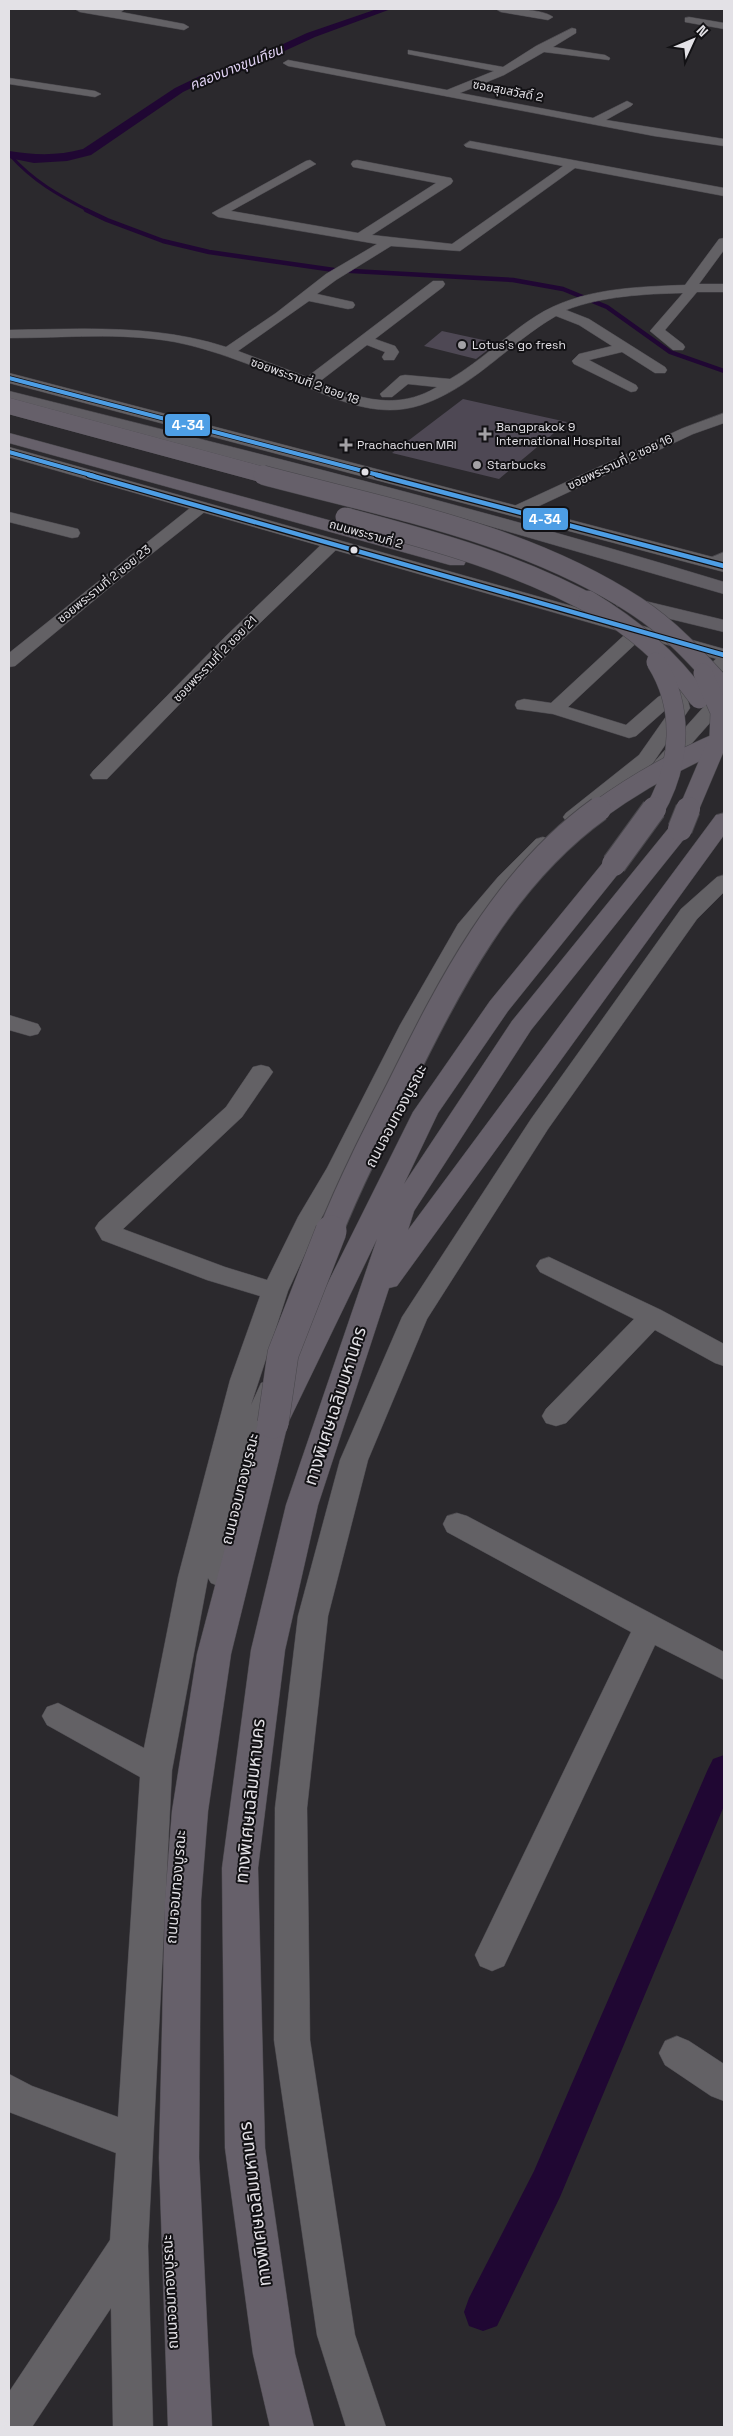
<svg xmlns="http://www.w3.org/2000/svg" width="733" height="2436" viewBox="0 0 733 2436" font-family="'Space Grotesk','Noto Sans Thai',sans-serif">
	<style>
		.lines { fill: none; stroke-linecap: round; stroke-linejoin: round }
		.stream-far1 { stroke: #200733; stroke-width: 3 }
		.stream { stroke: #200733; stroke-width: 4.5 }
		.canal { fill: #200733; fill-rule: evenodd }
		.building { fill: #4e4854 }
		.street-casing { stroke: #49474c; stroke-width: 1 }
		.secondary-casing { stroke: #49474c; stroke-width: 1 }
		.primary-casing { stroke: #49474c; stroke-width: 1 }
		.highway-casing { stroke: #49474c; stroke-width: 1 }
		.street { fill: #636165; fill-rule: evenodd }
		.secondary { fill: #636165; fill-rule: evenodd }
		.primary { fill: #615e64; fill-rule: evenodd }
		.highway { fill: #66606a; fill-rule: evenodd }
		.highway-bridge-far3-casing { stroke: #49474c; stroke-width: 16; stroke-linecap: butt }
		.highway-bridge-far2-casing { stroke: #49474c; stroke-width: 20; stroke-linecap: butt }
		.highway-bridge-far1-casing { stroke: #49474c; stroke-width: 26; stroke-linecap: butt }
		.highway-bridge-casing { stroke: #49474c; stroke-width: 32; stroke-linecap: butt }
		.highway-bridge-far3 { stroke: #66606a; stroke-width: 16 }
		.highway-bridge-far2 { stroke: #66606a; stroke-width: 19 }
		.highway-bridge-far1 { stroke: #66606a; stroke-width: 24 }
		.highway-bridge { stroke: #66606a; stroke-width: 31 }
		.bus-1-far1-casing { stroke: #121114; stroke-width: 5.5 }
		.bus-1-casing { stroke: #121114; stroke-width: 7 }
		.bus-1-far1 { stroke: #4d9ee5; stroke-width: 4 }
		.bus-1 { stroke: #4d9ee5; stroke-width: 4.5 }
		.poi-dot { fill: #a3a1a5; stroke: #121114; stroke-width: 2 }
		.bus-dot { fill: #e3e1e6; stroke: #121114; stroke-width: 2 }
		.labels { text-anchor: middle; stroke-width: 4; stroke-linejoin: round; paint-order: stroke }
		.far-street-label { font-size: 12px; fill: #e3e1e6; stroke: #121114 }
		.far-poi-label { font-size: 12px; fill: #e3e1e6; stroke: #121114; text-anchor: start }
		.far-water-label { font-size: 14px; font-style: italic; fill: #e1d2f4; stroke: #121114 }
		.street-label { font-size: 15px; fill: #e3e1e6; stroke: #121114 }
		.near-street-label { font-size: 18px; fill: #e3e1e6; stroke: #121114 }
		.line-badge { stroke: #121114; stroke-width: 2 }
		.badge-label { font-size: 14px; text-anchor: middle; font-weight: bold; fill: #fff }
	</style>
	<rect width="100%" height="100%" fill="#2b292d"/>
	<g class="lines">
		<!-- stream-far1 -->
		<path class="stream-far1" d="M10,155C33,181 58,195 89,211"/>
		<!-- stream -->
		<polyline class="stream" points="86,210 107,220 163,241 209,252 334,270 513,280 563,289 607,307 670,352 724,371"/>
		<!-- canal -->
		<g class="canal">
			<path d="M377,9H391L315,37L239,72L208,80L183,92L91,155L67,161L34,163L9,158V151C34,155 58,156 83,149L175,88L200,76L231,68L307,33Z"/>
			<polygon points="724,1755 724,1806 560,2197 497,2326 483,2331 469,2326 464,2312 469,2298 534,2171 708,1769 713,1759"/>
		</g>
	</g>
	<!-- building -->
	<g class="building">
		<polygon points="442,331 497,343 476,359 424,346"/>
		<polygon points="463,399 567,422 499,479 392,453"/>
	</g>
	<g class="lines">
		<defs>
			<g id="street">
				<polygon points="75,9 125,9 121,12 184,24 189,27 184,30 80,12"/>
				<path d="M496,9C509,8 543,9 553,17L548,20L501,12Z"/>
				<polygon points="689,17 724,23 724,29 685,22 685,18"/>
				<polygon points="572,28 576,29 576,33 553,47 605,55 610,58 609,60 544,52 504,75 460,93 593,118 627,101 633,104 631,106 606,120 724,139 724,146 654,136 288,66 283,63 288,60 447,90 494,71 408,54 408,50 503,67 536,46"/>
				<polygon points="9,78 95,91 101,94 95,97 9,84"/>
				<path d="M470,141L724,188V196L575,168L460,251L391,246L336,280L317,294L353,302L355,305L353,308L348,309L309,301L238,351L307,377L433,281H443L445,284L443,287L375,339L395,346L399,352L394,360H384L382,357L385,352L367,345L319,382C359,399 397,411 437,387L408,384L392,397H382L380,394L400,376L405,375L450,379C481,361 506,335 536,316C580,288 635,287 685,285L719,239L724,238V250L699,284H724V292H697L665,330L683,344L685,347L683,350H673L650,331L683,293C644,294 603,296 566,310L589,319L665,367L667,370L665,373H655L622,352L589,360L636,385L638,388L636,391L631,392L574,364L572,361L579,354L612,346L579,325L556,316C509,343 473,388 421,405C376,420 334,398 294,382C255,367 216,350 175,342C120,332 64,338 9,338V330C83,329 155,324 226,347L276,313L326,274L377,244L218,217L212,213L306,161L310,160L316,164L231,211L358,233L436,183L353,167L351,164L353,161L357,160L451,178L453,181L451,184L372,235L452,244L563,166L466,147L464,145Z"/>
				<polygon points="724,413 724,423 693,434 524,513 518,515 510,510 512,507 683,428"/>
				<polygon points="201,502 207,504 209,507 207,510 115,583 15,666 9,667 9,653 195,504"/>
				<polygon points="9,512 78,529 80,533 78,537 72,538 9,522"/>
				<polygon points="332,539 338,540 340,544 338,548 238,644 107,779 93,779 90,775 93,771 226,636 326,540"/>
				<polygon points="724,552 724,564 713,568 707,567 705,563 707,559"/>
				<polygon points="639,626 645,627 648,631 645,635 568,707 626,725 658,697 696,677 718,657 724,656 724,670 708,685 687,697 690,708 653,763 580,821 573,823 566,821 563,817 566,813 639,755 672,708 671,705 636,736 629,738 553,714 517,709 515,705 517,701 524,699 551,703 633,627"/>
				<polygon points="724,690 724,707 670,768 656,768 653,764 656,760 717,692"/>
				<path d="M543,837L550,839L553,843L512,885L478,926L422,1025L351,1168L322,1217L288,1291L251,1405L261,1383L271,1380L281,1383L285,1390C261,1450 246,1511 236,1575L231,1583L221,1587L211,1583L208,1578L172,1770L148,2246L153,2427H113L111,2308L32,2427H9V2392L110,2240L116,2153L9,2112V2074L32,2086L118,2117L140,1777L47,1725L42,1716L47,1707L58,1703L144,1748L178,1577L230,1380L260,1296L207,1280L102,1240L95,1228L99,1222L226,1107L253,1067L261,1065L269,1067L273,1072L242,1117L123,1229L225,1267L267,1280L298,1217L327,1168L400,1025L458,924L498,877L536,839Z"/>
				<polygon points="724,875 724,892 697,919 548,1129 427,1319 368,1460 328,1616 307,1808 310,2040 355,2335 386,2427 346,2427 317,2335 274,2040 275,1808 298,1616 340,1460 402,1317 531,1119 681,909 717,877"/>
				<polygon points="9,1015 38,1024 41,1029 38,1034 30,1036 9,1030"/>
				<polygon points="549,1257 661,1310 724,1344 724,1366 715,1363 655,1330 566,1423 556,1426 546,1423 542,1416 546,1409 634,1319 540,1272 536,1266 540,1260"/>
				<polygon points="457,1513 467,1516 724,1652 724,1680 655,1645 504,1966 492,1971 480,1966 475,1955 631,1632 447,1532 443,1524 447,1516"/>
				<polygon points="677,2036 689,2041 724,2064 724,2101 711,2096 665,2065 659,2053 665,2041"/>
			</g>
			<g id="secondary">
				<polygon points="9,373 724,560 724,572 9,383"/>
				<polygon points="9,447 724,649 724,661 9,457"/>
			</g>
			<g id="primary">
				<path d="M9,391C249,451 488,510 724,582V594L451,515L9,401Z"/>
				<polygon points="624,596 724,620 724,632 617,606 614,602 617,598"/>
			</g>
			<g id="highway">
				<polygon points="9,433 464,557 466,561 464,565 450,565 9,443"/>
				<polygon points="724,813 724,835 397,1286 389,1288 318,1505 285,1650 258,1868 265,2148 295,2354 314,2427 270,2427 253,2354 225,2148 222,1868 251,1650 286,1505 377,1239 288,1423 231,1654 208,1811 201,1900 199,2158 212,2427 168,2427 159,2158 165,1900 172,1811 197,1654 258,1423 413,1112 490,1001 606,859 614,857 622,859 625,864 622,869 508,1011 438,1113 404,1184 512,1021 672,824 680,822 688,824 691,829 688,834 531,1030 414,1211 408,1230 716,815"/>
			</g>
		</defs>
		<!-- street casing -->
		<use href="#street" class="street-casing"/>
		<!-- secondary casing -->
		<use href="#secondary" class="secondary-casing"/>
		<!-- primary casing -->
		<use href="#primary" class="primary-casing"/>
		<!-- highway casing -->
		<use href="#highway" class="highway-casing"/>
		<!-- street -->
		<use href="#street" class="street"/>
		<!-- secondary -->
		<use href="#secondary" class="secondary"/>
		<!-- primary -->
		<use href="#primary" class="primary"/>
		<!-- highway -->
		<use href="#highway" class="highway"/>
		<defs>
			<polyline id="highway-bridge-far3" points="9,406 268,476"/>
			<g id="highway-bridge-far2">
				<path d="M263,475C389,509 524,533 636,606C670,628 697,658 724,688"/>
				<path d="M345,517C436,541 520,564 602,610"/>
				<path d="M588,600C632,627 669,657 699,699"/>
				<path d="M597,811C637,782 678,759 724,740"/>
				<path d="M654,811C681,765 685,708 656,662"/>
				<polyline points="688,811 719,738 720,712 703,673"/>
			</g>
			<g id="highway-bridge-far1">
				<polyline points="680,829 688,809"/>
				<polyline points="614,864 654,809"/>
				<path d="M330,1233C350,1183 374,1136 398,1089C449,986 503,878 599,809"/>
			</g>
			<polyline id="highway-bridge" points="273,1423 283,1354 331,1231"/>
		</defs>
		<!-- highway-bridge-far3 casing -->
		<use href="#highway-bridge-far3" class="highway-bridge-far3-casing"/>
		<!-- highway-bridge-far2 casing -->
		<use href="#highway-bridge-far2" class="highway-bridge-far2-casing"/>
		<!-- highway-bridge-far1 casing -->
		<use href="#highway-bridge-far1" class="highway-bridge-far1-casing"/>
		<!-- highway-bridge casing -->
		<use href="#highway-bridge" class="highway-bridge-casing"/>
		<!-- highway-bridge-far3 -->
		<use href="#highway-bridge-far3" class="highway-bridge-far3"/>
		<!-- highway-bridge-far2 -->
		<use href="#highway-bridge-far2" class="highway-bridge-far2"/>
		<!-- highway-bridge-far1 -->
		<use href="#highway-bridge-far1" class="highway-bridge-far1"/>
		<!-- highway-bridge -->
		<use href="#highway-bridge" class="highway-bridge"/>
		<defs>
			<g id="bus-1-far1">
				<polyline points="9,378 382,476"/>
				<polyline points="9,452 94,476"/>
			</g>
			<g id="bus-1">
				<polyline points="89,475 724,655"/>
				<polyline points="377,475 724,566"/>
			</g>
		</defs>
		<!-- bus-1-far1 casing -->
		<use href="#bus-1-far1" class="bus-1-far1-casing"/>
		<!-- bus-1 casing -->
		<use href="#bus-1" class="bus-1-casing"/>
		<!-- bus-1-far1 -->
		<use href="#bus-1-far1" class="bus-1-far1"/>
		<!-- bus-1 -->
		<use href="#bus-1" class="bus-1"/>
	</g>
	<!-- markers -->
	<g class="poi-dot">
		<circle cx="462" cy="345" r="5"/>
		<path d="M482.5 426.5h5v5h5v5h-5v5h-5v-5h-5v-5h5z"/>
		<path d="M343.5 437.5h5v5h5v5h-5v5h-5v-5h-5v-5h5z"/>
		<circle cx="477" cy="465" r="5"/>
	</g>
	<g class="bus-dot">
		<circle cx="365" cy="472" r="4.5"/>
		<circle cx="354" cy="550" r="4.5"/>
	</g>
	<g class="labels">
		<!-- far-street labels -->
		<g class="far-street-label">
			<text transform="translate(508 91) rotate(11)" y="4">ซอยสุขสวัสดิ์ 2</text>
			<text transform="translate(305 381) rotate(20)" y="4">ซอยพระรามที่ 2 ซอย 18</text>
			<text transform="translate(620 462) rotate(-25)" y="4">ซอยพระรามที่ 2 ซอย 16</text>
			<text transform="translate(366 534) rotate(16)" y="4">ถนนพระรามที่ 2</text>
			<text transform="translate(104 584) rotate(-39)" y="4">ซอยพระรามที่ 2 ซอย 23</text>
			<text transform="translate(215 659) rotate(-46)" y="4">ซอยพระรามที่ 2 ซอย 21</text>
		</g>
		<!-- far-poi labels -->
		<g class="far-poi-label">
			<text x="472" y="349">Lotus's go fresh</text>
			<text x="496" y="431">Bangprakok 9<tspan x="496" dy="14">International Hospital</tspan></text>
			<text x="357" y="449">Prachachuen MRI</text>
			<text x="487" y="469">Starbucks</text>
		</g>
		<!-- far-water labels -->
		<g class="far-water-label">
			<text transform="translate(236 67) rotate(-22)" y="5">คลองบางขุนเทียน</text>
		</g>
		<!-- street labels -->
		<g class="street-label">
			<text transform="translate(396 1116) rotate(-62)" y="5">ถนนจอมทองบูรณะ</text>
			<text transform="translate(240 1489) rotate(-76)" y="5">ถนนจอมทองบูรณะ</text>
			<text transform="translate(176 1887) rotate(-85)" y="5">ถนนจอมทองบูรณะ</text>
			<text transform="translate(170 2292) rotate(-93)" y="5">ถนนจอมทองบูรณะ</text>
		</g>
		<!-- near-street labels -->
		<g class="near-street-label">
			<text transform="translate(335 1406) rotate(-72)" y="6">ทางพิเศษเฉลิมมหานคร</text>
			<text transform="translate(250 1801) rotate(-84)" y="6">ทางพิเศษเฉลิมมหานคร</text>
			<text transform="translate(255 2204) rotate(-97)" y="6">ทางพิเศษเฉลิมมหานคร</text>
		</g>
	</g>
	<g class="line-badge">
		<rect x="164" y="413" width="47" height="24" rx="5" fill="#4d9ee5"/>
		<rect x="522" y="507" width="47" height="24" rx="5" fill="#4d9ee5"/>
	</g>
	<g class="badge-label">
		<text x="188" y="430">4-34</text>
		<text x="545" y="524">4-34</text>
	</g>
	<!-- border -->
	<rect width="733" height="2436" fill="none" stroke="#e3e1e6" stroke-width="20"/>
	<!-- north arrow -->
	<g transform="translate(693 40) rotate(46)" stroke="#121114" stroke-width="4" paint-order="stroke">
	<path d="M0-4L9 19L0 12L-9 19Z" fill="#e3e1e6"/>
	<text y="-8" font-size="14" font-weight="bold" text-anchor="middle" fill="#e3e1e6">N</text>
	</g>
</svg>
